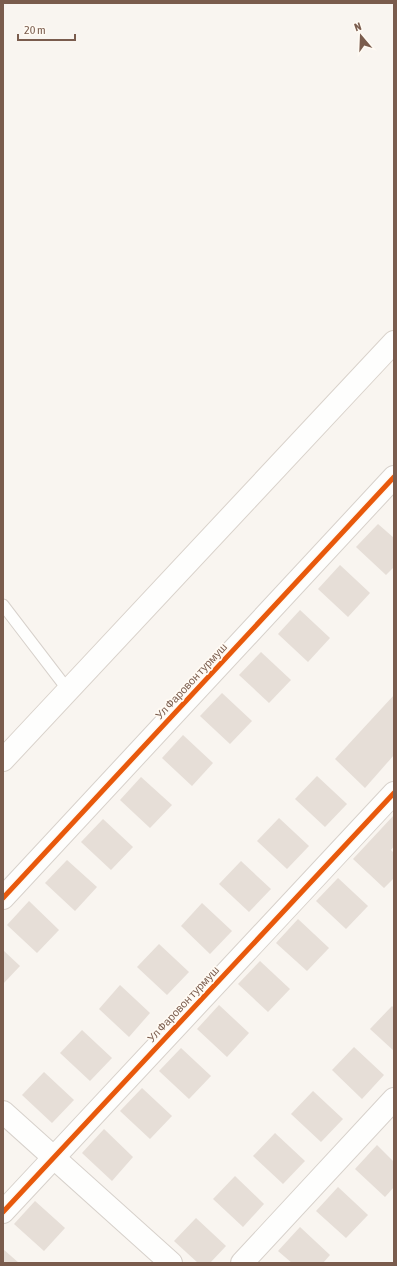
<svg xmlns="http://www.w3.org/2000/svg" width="397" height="1266" viewBox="0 0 397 1266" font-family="'Asap Condensed',sans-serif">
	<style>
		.building { fill: #e6ded7 }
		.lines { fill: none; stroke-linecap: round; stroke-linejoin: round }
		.lane-casing { stroke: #d7d1cb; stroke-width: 13 }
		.street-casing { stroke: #d7d1cb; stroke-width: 24 }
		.secondary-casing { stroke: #d9d2cb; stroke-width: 24 }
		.lane { stroke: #fefefd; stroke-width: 11 }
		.street { stroke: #fefefd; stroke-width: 22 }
		.secondary { stroke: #fefefd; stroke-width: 22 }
		.cycleway-casing { stroke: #fffaf3; stroke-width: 8 }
		.cycleway { stroke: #e8590c; stroke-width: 5 }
		.labels { text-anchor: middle; stroke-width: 3.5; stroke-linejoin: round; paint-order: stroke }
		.street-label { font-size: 11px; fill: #7a5c4d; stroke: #fffaf3 }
	</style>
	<rect width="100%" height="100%" fill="#f9f5f0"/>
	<!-- building -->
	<g class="building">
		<polygon points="378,524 394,538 394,567 386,575 356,547"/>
		<polygon points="340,565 370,593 348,617 318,589"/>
		<polygon points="300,610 330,638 308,662 278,634"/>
		<polygon points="261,652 291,680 269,703 239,675"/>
		<polygon points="222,693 252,721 230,744 200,716"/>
		<polygon points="394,695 394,755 365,788 335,759"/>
		<polygon points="183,735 213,763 192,786 162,758"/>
		<polygon points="317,776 347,804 325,827 295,799"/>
		<polygon points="141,777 172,805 150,828 120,800"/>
		<polygon points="394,815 394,846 391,850 394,853 394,878 384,888 353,859"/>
		<polygon points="279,818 309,846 287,869 257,841"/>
		<polygon points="103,819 133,847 111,870 81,842"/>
		<polygon points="67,860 97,887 75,911 45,883"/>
		<polygon points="241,861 271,889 249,912 219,884"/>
		<polygon points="338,878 368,906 346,929 316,901"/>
		<polygon points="29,901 59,930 37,953 7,925"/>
		<polygon points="202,903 232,931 210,954 181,926"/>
		<polygon points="298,919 329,948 307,971 276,943"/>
		<polygon points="159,944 189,972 167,995 137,967"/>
		<polygon points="3,950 20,966 3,984"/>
		<polygon points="260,961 290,989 268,1012 238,984"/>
		<polygon points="120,985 150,1013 129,1037 99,1009"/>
		<polygon points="219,1005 249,1033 227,1057 197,1029"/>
		<polygon points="392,1006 394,1008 394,1051 370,1029"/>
		<polygon points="82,1030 112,1058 90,1081 60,1053"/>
		<polygon points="354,1047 384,1075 362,1099 332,1070"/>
		<polygon points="181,1048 211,1076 189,1099 159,1071"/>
		<polygon points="44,1072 74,1100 52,1123 22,1095"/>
		<polygon points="142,1088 172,1116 150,1139 120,1111"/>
		<polygon points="313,1091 343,1119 321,1142 291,1114"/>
		<polygon points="104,1129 133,1157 112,1181 82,1153"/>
		<polygon points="275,1133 305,1161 283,1184 253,1156"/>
		<polygon points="377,1145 394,1162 394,1187 385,1197 355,1169"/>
		<polygon points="235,1176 264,1204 243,1227 213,1199"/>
		<polygon points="338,1187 368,1215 346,1238 316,1211"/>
		<polygon points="35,1201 65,1228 44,1251 14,1224"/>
		<polygon points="196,1218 226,1246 210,1263 198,1263 174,1241"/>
		<polygon points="300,1227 330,1255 323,1263 292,1263 278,1251"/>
		<polygon points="3,1249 19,1263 3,1263"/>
	</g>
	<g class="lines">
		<defs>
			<polyline id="lane" points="3,605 68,690"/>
			<g id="street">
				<polyline points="3,898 394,477"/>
				<polyline points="3,1112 171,1263"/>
				<polyline points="3,1212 394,793"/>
				<polyline points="242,1263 394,1099"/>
			</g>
			<polyline id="secondary" points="3,760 394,342"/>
		</defs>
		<!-- lane casing -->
		<use href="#lane" class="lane-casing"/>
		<!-- street casing -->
		<use href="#street" class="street-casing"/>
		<!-- secondary casing -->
		<use href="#secondary" class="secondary-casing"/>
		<!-- lane -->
		<use href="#lane" class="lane"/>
		<!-- street -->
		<use href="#street" class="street"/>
		<!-- secondary -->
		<use href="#secondary" class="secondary"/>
		<defs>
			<g id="cycleway">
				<polyline points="3,898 394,477"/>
				<polyline points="3,1212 394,793"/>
			</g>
		</defs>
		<!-- cycleway casing -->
		<use href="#cycleway" class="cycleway-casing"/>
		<!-- cycleway -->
		<use href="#cycleway" class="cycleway"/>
	</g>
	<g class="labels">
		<!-- street labels -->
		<g class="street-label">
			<text transform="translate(191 681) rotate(-47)" y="4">Ул Фаровон турмуш</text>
			<text transform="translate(183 1004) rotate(-47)" y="4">Ул Фаровон турмуш</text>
		</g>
	</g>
	<!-- border -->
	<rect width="397" height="1266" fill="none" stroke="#7a5c4d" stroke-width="8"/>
	<!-- north arrow -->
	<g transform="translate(361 36) rotate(341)" stroke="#fffaf3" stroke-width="3" paint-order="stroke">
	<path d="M0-3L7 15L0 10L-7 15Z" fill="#7a5c4d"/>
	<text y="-6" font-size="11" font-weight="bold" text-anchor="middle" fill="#7a5c4d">N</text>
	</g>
	<!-- scale -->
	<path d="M18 34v6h57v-6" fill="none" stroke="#7a5c4d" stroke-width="2"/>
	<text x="24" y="34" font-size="12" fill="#7a5c4d" stroke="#fffaf3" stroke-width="3" paint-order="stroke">20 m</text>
</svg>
